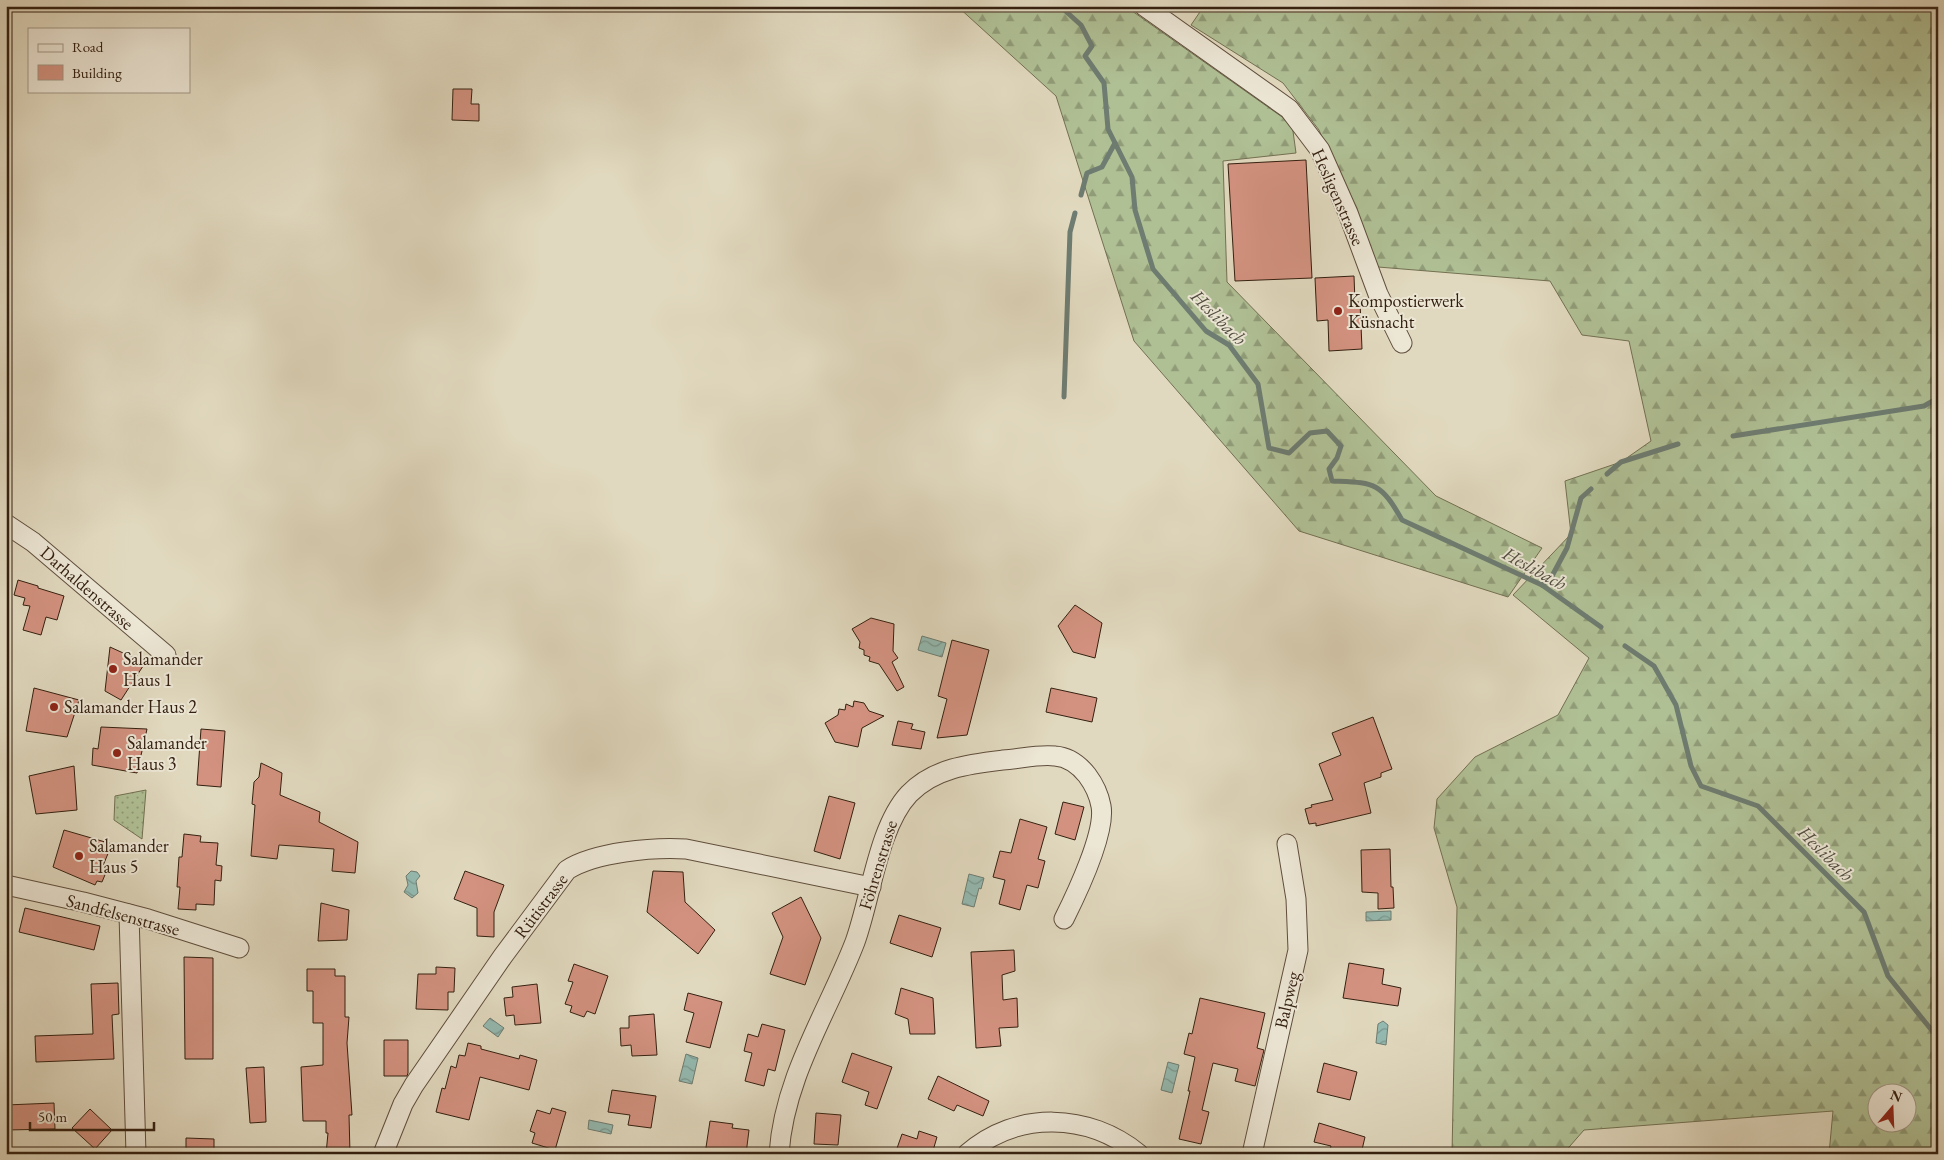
<svg xmlns="http://www.w3.org/2000/svg" width="1944" height="1160" viewBox="0 0 1944 1160" font-family="'EB Garamond',serif">
	<style>
		.forest { fill: url(#forest-firs); stroke: #727052; fill-rule: evenodd }
		.park { fill: url(#park-dots); stroke: #727052 }
		.water { fill: url(#water-waves); stroke: #6e7c71 }
		.lines { fill: none; stroke-linecap: round; stroke-linejoin: round }
		.stream { stroke: #6e7c71; stroke-width: 5 }
		.building { fill: #d39280; stroke: #342010 }
		.minor-casing { stroke: #5f4e3c; stroke-width: 21 }
		.minor { stroke: #ece6d5; stroke-width: 19 }
		.poi-dot { fill: #8f2418; stroke: #ece6d5; stroke-width: 2 }
		.labels { text-anchor: middle; stroke-width: 4; stroke-linejoin: round; paint-order: stroke }
		.street-label { font-size: 18px; fill: #342010; stroke: #ece6d5 }
		.poi-label { font-size: 18px; fill: #342010; stroke: #ece6d5; text-anchor: start }
		.water-label { font-size: 19px; font-style: italic; fill: #514e40; stroke: #ece6d5 }
	</style>
	<defs>
		<pattern id="forest-firs" width="22" height="20" patternUnits="userSpaceOnUse" patternTransform="scale(1.25)"><rect width="22" height="20" fill="#b0c095"/><path d="M5 1l3.5 6h-7zM16 11l3.5 6h-7z" fill="#909c78"/></pattern>
		<pattern id="park-dots" width="8" height="8" patternUnits="userSpaceOnUse" patternTransform="scale(1.25)"><rect width="8" height="8" fill="#b0c095"/><path d="M2 2h.1M6 6h.1" fill="none" stroke="#909c78" stroke-width="1.8" stroke-linecap="round"/></pattern>
		<pattern id="water-waves" width="16" height="10" patternUnits="userSpaceOnUse" patternTransform="scale(1.25)"><rect width="16" height="10" fill="#94bab1"/><path d="M0 5q4-4 8 0t8 0" fill="none" stroke="#7a978f"/></pattern>
	</defs>
	<rect width="100%" height="100%" fill="#e1d9bf"/>
	<filter id="stains"><feTurbulence type="fractalNoise" baseFrequency=".004" numOctaves="4"/><feColorMatrix values="0 0 0 0 .2 0 0 0 0 .09 0 0 0 0 .02 0 0 0 .5 -.17"/></filter>
	<radialGradient id="worn" r=".72"><stop offset=".6" stop-color="#630" stop-opacity="0"/><stop offset="1" stop-color="#630" stop-opacity=".3"/></radialGradient>
	<!-- forest -->
	<g class="forest">
		<polygon points="957,6 1125,6 1292,124 1296,153 1223,161 1227,282 1436,496 1542,548 1508,597 1299,531 1134,341 1056,96"/>
		<path d="M1204,6H1938V1154H1829L1833,1111L1584,1130L1563,1154H1452L1457,907L1434,828L1437,799L1475,757L1558,715L1589,658L1513,595L1571,534L1565,481L1621,462L1651,441L1629,341L1582,335L1550,281L1378,267L1319,130L1283,83L1191,25ZM1876,1092H1906V1122H1876Z"/>
	</g>
	<!-- park -->
	<polygon class="park" points="146,790 142,839 114,820 115,796"/>
	<!-- water -->
	<g class="water">
		<polygon points="922,636 946,643 942,657 918,650"/>
		<polygon points="411,871 417,872 420,876 416,881 418,893 412,898 404,892 408,885 406,876"/>
		<polygon points="969,874 984,878 981,889 979,888 974,907 962,904"/>
		<polygon points="1391,911 1391,920 1366,921 1366,912"/>
		<polygon points="490,1018 504,1028 498,1037 483,1026"/>
		<polygon points="1383,1021 1388,1025 1386,1045 1376,1043 1378,1024"/>
		<polygon points="686,1054 698,1058 692,1084 679,1081"/>
		<polygon points="1168,1062 1179,1065 1172,1093 1161,1090"/>
		<polygon points="589,1120 613,1125 611,1134 588,1129"/>
	</g>
	<g class="lines">
		<!-- stream -->
		<g class="stream">
			<path d="M1060,6L1081,25L1092,46L1085,56L1104,83L1108,129L1132,177L1135,210L1153,269L1206,331L1229,345L1258,384L1269,448L1289,453L1310,433L1327,431L1341,446L1337,458L1329,469L1332,481C1374,483 1380,481 1402,520L1542,585L1601,627"/>
			<polyline points="1081,195 1087,173 1102,167 1115,143"/>
			<polyline points="1064,397 1070,232 1075,213"/>
			<polyline points="1733,436 1924,406 1938,398"/>
			<polyline points="1607,474 1621,462 1678,444"/>
			<polyline points="1542,585 1552,576 1567,548 1581,498 1591,489"/>
			<polyline points="1625,646 1654,666 1676,705 1691,766 1701,786 1758,806 1864,912 1888,976 1938,1038"/>
		</g>
	</g>
	<!-- building -->
	<g class="building">
		<polygon points="453,89 472,89 471,104 479,104 479,121 452,120"/>
		<polygon points="1306,160 1312,278 1235,281 1228,164"/>
		<polygon points="1354,276 1355,302 1360,302 1362,349 1329,351 1328,320 1317,321 1315,278"/>
		<polygon points="18,580 38,586 38,588 64,596 57,620 46,617 41,635 23,630 30,606 23,605 25,598 14,595"/>
		<polygon points="1075,605 1102,623 1095,658 1073,652 1058,626"/>
		<polygon points="871,618 894,624 893,651 898,658 892,662 904,687 897,691 879,664 869,661 870,657 864,655 864,650 859,648 860,642 852,629"/>
		<polygon points="952,640 989,650 967,735 937,738 947,699 938,696"/>
		<polygon points="110,647 145,663 121,700 105,691"/>
		<polygon points="34,688 79,700 67,737 26,731"/>
		<polygon points="1051,688 1097,698 1092,722 1046,712"/>
		<polygon points="854,701 864,703 869,711 884,716 862,728 858,747 835,742 825,723 838,715 839,709 845,710 846,704 853,707"/>
		<polygon points="1373,717 1392,769 1381,773 1381,777 1364,783 1371,813 1316,826 1316,823 1309,824 1305,809 1312,807 1311,805 1333,800 1319,764 1341,755 1332,733"/>
		<polygon points="898,721 913,724 911,729 925,732 921,749 892,745"/>
		<polygon points="101,727 147,729 137,773 92,765 93,748 98,749"/>
		<polygon points="201,729 225,731 221,787 197,785"/>
		<polygon points="261,763 282,773 280,795 320,812 319,822 358,842 355,873 332,871 334,849 279,845 277,859 251,856 255,805 252,804 254,782 259,777"/>
		<polygon points="74,766 77,810 36,814 29,776"/>
		<polygon points="829,796 855,803 840,859 814,851"/>
		<polygon points="1063,802 1084,807 1075,840 1055,834"/>
		<polygon points="1020,819 1047,827 1038,859 1045,861 1038,888 1027,885 1020,910 999,904 1005,880 993,877 1000,851 1011,853"/>
		<polygon points="64,830 112,844 102,868 107,870 102,882 97,881 95,885 53,867"/>
		<polygon points="184,834 201,836 200,842 218,843 216,865 222,866 221,881 215,880 214,905 196,904 196,910 178,909 180,887 177,887 179,857 182,857"/>
		<polygon points="1390,849 1391,887 1393,887 1394,908 1378,909 1378,893 1362,892 1361,850"/>
		<polygon points="465,871 504,885 494,912 494,937 477,936 477,908 454,899"/>
		<polygon points="653,871 683,872 685,902 715,930 698,954 647,912"/>
		<polygon points="801,897 821,938 805,985 770,974 783,937 772,913"/>
		<polygon points="321,903 349,910 347,940 318,941"/>
		<polygon points="25,908 100,926 94,950 19,932"/>
		<polygon points="899,915 941,928 932,957 890,943"/>
		<polygon points="1014,950 1015,971 1002,975 1003,1000 1017,998 1018,1027 999,1028 1001,1046 976,1048 971,952"/>
		<polygon points="184,957 213,958 213,1059 185,1059"/>
		<polygon points="1349,963 1384,969 1382,984 1401,988 1398,1006 1343,998"/>
		<polygon points="574,964 608,976 595,1014 587,1011 584,1017 570,1012 572,1006 565,1004 573,982 568,981"/>
		<polygon points="436,967 455,968 454,992 448,992 448,1010 416,1009 418,974 436,974"/>
		<polygon points="307,969 335,969 335,976 345,976 345,1017 349,1017 347,1043 352,1115 349,1115 350,1154 326,1154 328,1133 326,1133 326,1121 303,1121 301,1067 323,1065 323,1023 313,1023 313,991 307,991"/>
		<polygon points="118,983 119,1014 112,1015 114,1059 36,1062 35,1036 93,1034 91,984"/>
		<polygon points="537,984 541,1023 515,1025 514,1015 506,1016 504,998 513,997 512,987"/>
		<polygon points="901,988 933,998 935,1034 910,1034 908,1019 895,1014"/>
		<polygon points="688,993 722,1002 710,1048 686,1042 694,1013 684,1010"/>
		<polygon points="1200,998 1265,1013 1257,1048 1264,1050 1255,1086 1235,1081 1238,1069 1213,1063 1202,1110 1209,1112 1201,1144 1179,1139 1190,1091 1188,1091 1195,1057 1184,1054 1189,1033 1192,1034"/>
		<polygon points="654,1014 657,1055 632,1056 631,1045 621,1046 620,1028 629,1028 629,1016"/>
		<polygon points="762,1024 785,1030 775,1071 768,1069 764,1086 745,1081 752,1053 744,1051 748,1034 758,1037"/>
		<polygon points="384,1040 408,1040 408,1073 407,1076 384,1076"/>
		<polygon points="468,1043 481,1046 481,1049 519,1059 520,1055 537,1060 529,1090 480,1077 469,1120 436,1112 442,1088 445,1089 451,1066 456,1068 459,1055 465,1056"/>
		<polygon points="852,1053 892,1067 877,1109 865,1105 869,1092 842,1082"/>
		<polygon points="1324,1063 1357,1072 1350,1100 1317,1092"/>
		<polygon points="264,1067 266,1122 250,1123 246,1068"/>
		<polygon points="938,1076 989,1101 983,1116 957,1105 954,1111 928,1099"/>
		<polygon points="612,1090 656,1096 651,1128 628,1125 630,1115 608,1112"/>
		<polygon points="54,1103 55,1129 6,1130 6,1105"/>
		<polygon points="552,1108 566,1112 555,1150 532,1143 535,1133 530,1131 537,1110 550,1114"/>
		<polygon points="90,1109 112,1130 95,1149 72,1128"/>
		<polygon points="816,1113 841,1115 838,1145 814,1144"/>
		<polygon points="710,1121 733,1124 732,1128 749,1130 746,1154 705,1154"/>
		<polygon points="1319,1123 1365,1137 1361,1154 1329,1154 1331,1146 1314,1142"/>
		<polygon points="919,1131 937,1137 932,1154 895,1154 902,1134 917,1139"/>
		<polygon points="186,1138 214,1139 214,1154 186,1154"/>
	</g>
	<g class="lines">
		<defs>
			<g id="minor">
				<polyline points="1144,6 1289,109 1320,150 1348,213 1378,294 1402,343"/>
				<polyline points="6,524 33,542 166,655"/>
				<polyline points="6,885 83,902 148,919 239,948"/>
				<polyline points="129,914 136,1154"/>
				<path d="M383,1154L403,1104L414,1085L503,956L567,870C595,852 653,847 686,849L871,887"/>
				<path d="M779,1154C784,1077 828,1012 855,942C871,898 878,827 909,794C934,768 969,764 1003,760C1020,759 1038,754 1055,756C1068,757 1079,765 1087,775C1093,783 1099,795 1101,806C1106,832 1076,895 1064,919"/>
				<path d="M967,1154C1017,1110 1089,1113 1139,1154"/>
				<polyline points="1252,1154 1298,950 1296,899 1287,844"/>
			</g>
		</defs>
		<!-- minor casing -->
		<use href="#minor" class="minor-casing"/>
		<!-- minor -->
		<use href="#minor" class="minor"/>
	</g>
	<!-- markers -->
	<g class="poi-dot">
		<circle cx="1338" cy="311" r="5"/>
		<circle cx="113" cy="669" r="5"/>
		<circle cx="54" cy="707" r="5"/>
		<circle cx="117" cy="753" r="5"/>
		<circle cx="79" cy="856" r="5"/>
	</g>
	<g class="labels">
		<!-- street labels -->
		<g class="street-label">
			<text transform="translate(1338 197) rotate(66)" y="6">Hesligenstrasse</text>
			<text transform="translate(87 588) rotate(41)" y="6">Darhaldenstrasse</text>
			<text transform="translate(878 865) rotate(-73)" y="6">Föhrenstrasse</text>
			<text transform="translate(541 906) rotate(-53)" y="6">Rütistrasse</text>
			<text transform="translate(123 915) rotate(15)" y="6">Sandfelsenstrasse</text>
			<text transform="translate(1287 1000) rotate(-77)" y="6">Balpweg</text>
		</g>
		<!-- poi labels -->
		<g class="poi-label">
			<text x="1348" y="307">Kompostierwerk<tspan x="1348" dy="21">Küsnacht</tspan></text>
			<text x="123" y="665">Salamander<tspan x="123" dy="21">Haus 1</tspan></text>
			<text x="64" y="713">Salamander Haus 2</text>
			<text x="127" y="749">Salamander<tspan x="127" dy="21">Haus 3</tspan></text>
			<text x="89" y="852">Salamander<tspan x="89" dy="21">Haus 5</tspan></text>
		</g>
		<!-- water labels -->
		<g class="water-label">
			<text transform="translate(1219 317) rotate(45)" y="7">Heslibach</text>
			<text transform="translate(1535 568) rotate(29)" y="7">Heslibach</text>
			<text transform="translate(1826 853) rotate(45)" y="7">Heslibach</text>
		</g>
	</g>
	<!-- margin -->
	<rect width="1944" height="1160" fill="none" stroke="#e1d9bf" stroke-width="25"/>
	<rect x="8" y="8" width="1929" height="1145" fill="none" stroke="#342010" stroke-width="2.5"/>
	<rect x="12" y="12" width="1919" height="1135" fill="none" stroke="#342010"/>
	<!-- legend -->
	<rect x="28" y="28" width="162" height="65" fill="#ece6d5" stroke="#a29786"/>
	<rect x="38" y="44" width="25" height="8" fill="#ece6d5" stroke="#a29786"/>
	<text x="72" y="52" font-size="15" fill="#342010">Road</text>
	<rect x="38" y="65" width="25" height="15" fill="#d39280" stroke="#a29786"/>
	<text x="72" y="78" font-size="15" fill="#342010">Building</text>
	<!-- north arrow -->
	<g transform="translate(1892 1108) rotate(19)"><circle r="24" fill="#ece6d5" stroke="#a29786"/>
	<path d="M0-4L9 19L0 12L-9 19Z" fill="#8f2418"/>
	<text y="-8" font-size="14" font-weight="bold" text-anchor="middle" fill="#342010">N</text>
	</g>
	<!-- scale -->
	<path d="M30 1122v8h124v-8" fill="none" stroke="#342010" stroke-width="2.5"/>
	<text x="38" y="1122" font-size="15" fill="#342010" stroke="#ece6d5" stroke-width="4" paint-order="stroke">50 m</text>
	<rect width="100%" height="100%" filter="url(#stains)"/>
	<rect width="100%" height="100%" fill="url(#worn)"/>
</svg>
